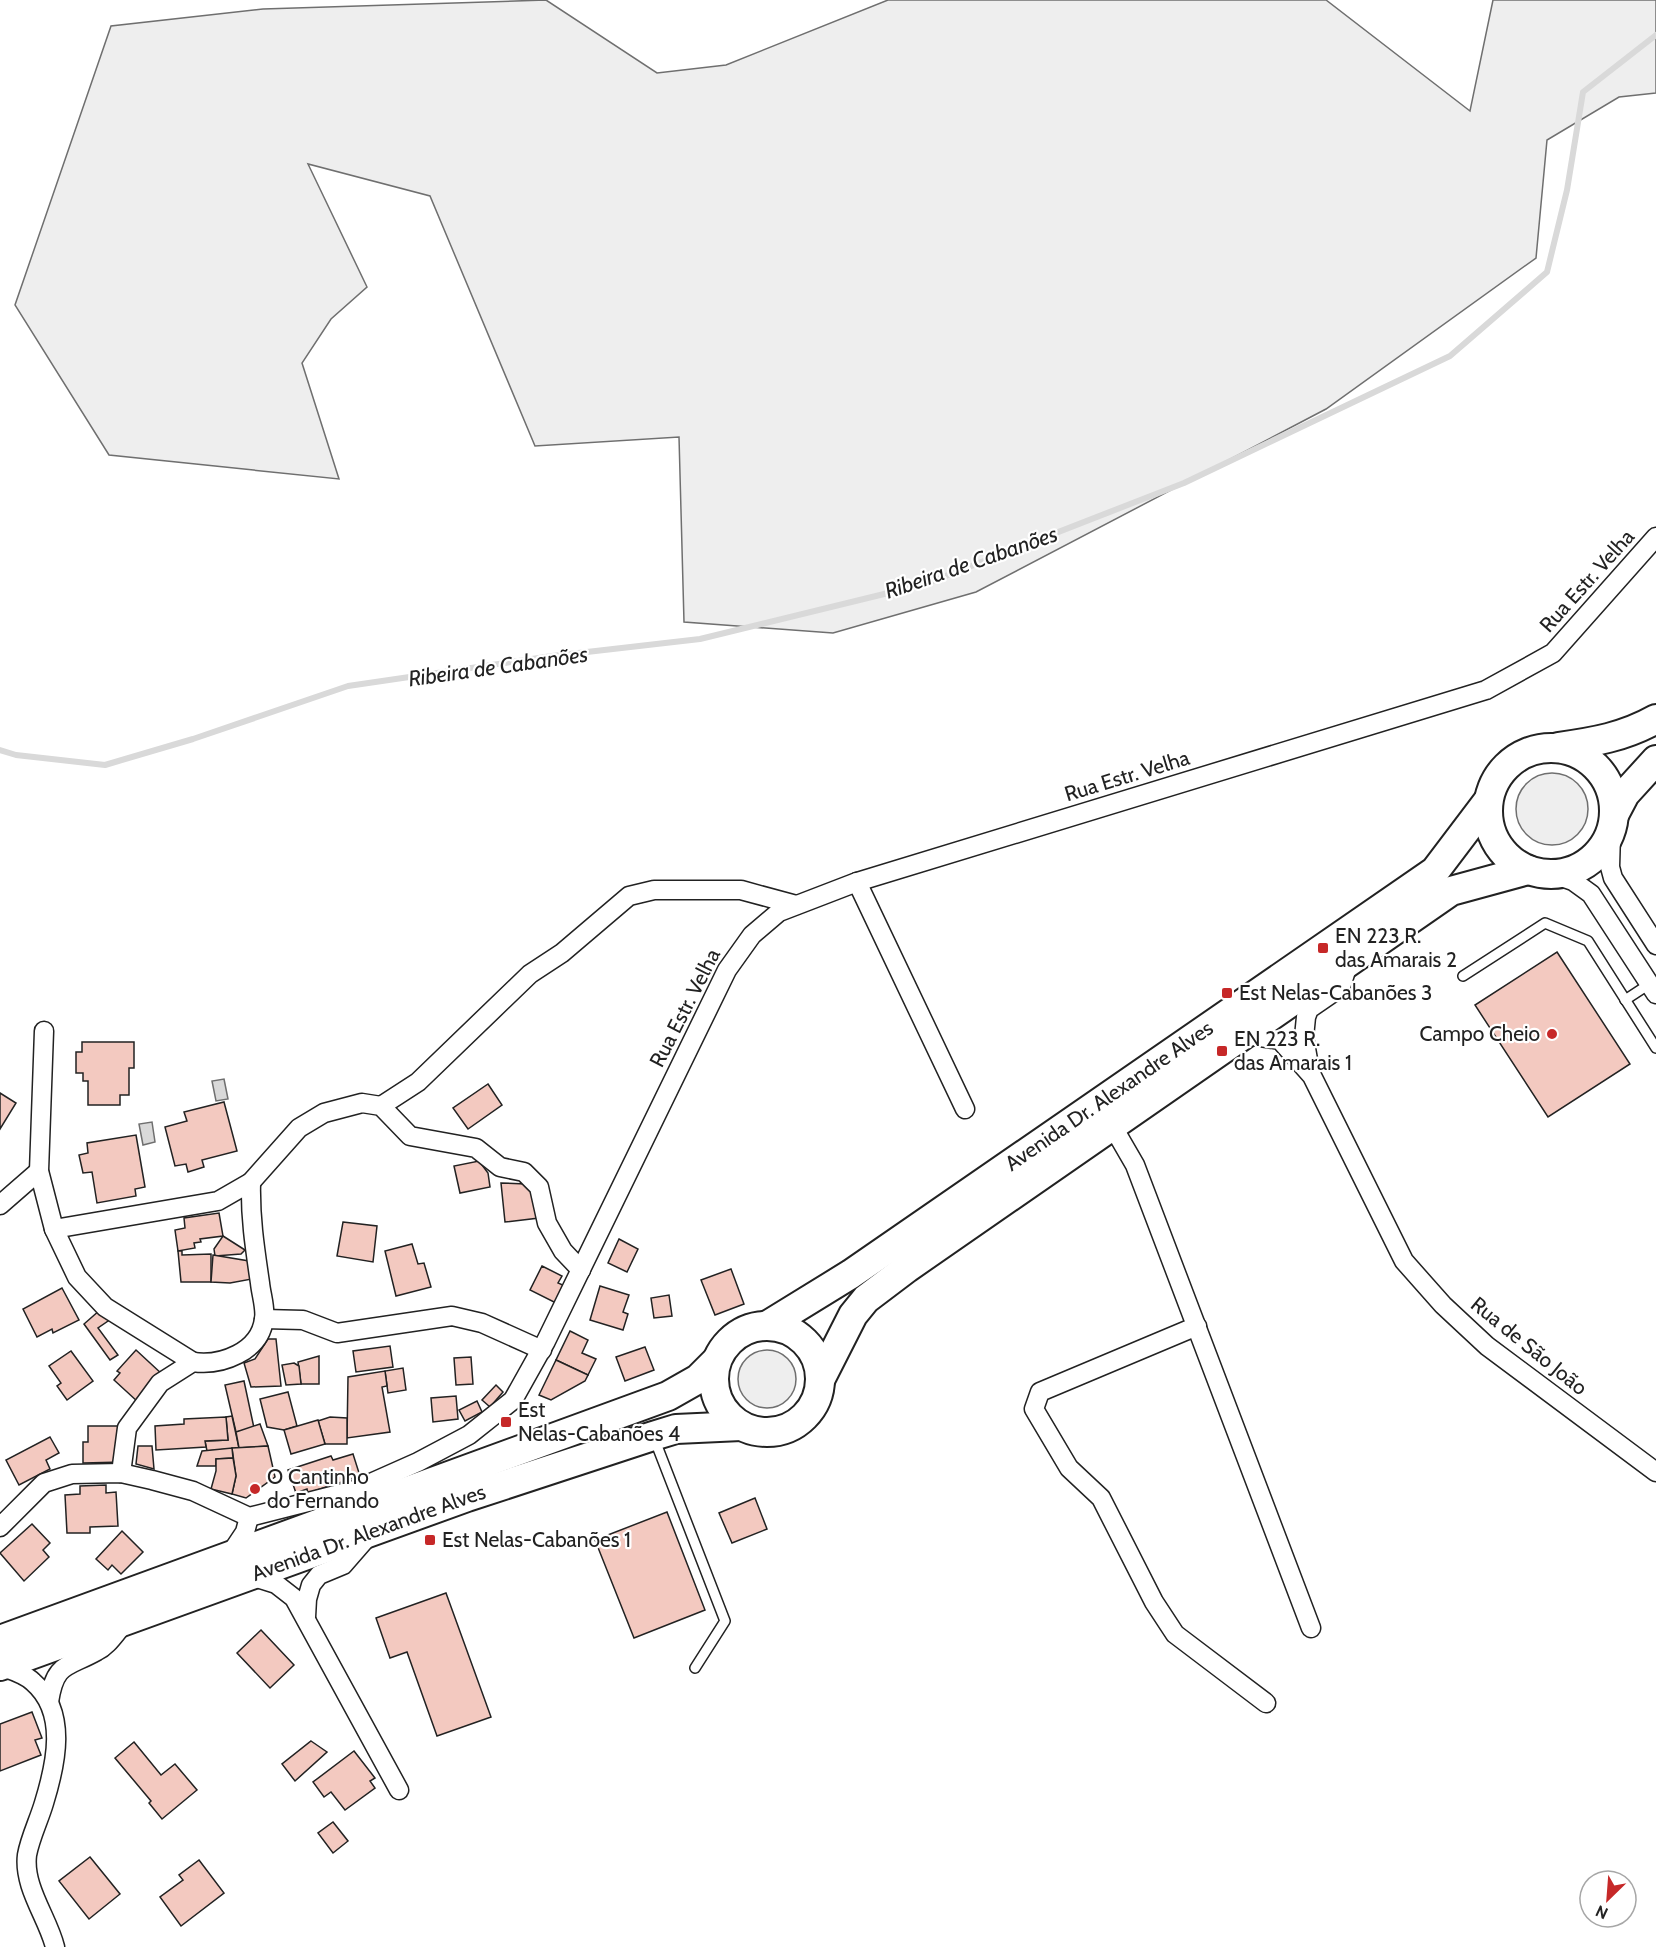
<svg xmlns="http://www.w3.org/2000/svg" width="1656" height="1947" viewBox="0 0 1656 1947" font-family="Cabin,sans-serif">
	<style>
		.green { fill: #eee; stroke: #6f6f6f; stroke-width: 1.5 }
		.water { fill: #d9d9d9; stroke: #6f6f6f; stroke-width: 1.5 }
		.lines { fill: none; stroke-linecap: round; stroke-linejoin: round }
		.stream { stroke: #d9d9d9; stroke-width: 6 }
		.building { fill: #f3c9c0; stroke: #222; stroke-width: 1.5 }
		.lane-casing { stroke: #222; stroke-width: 12 }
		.street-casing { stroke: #222; stroke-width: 21 }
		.primary-casing { stroke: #222; stroke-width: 32 }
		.lane { stroke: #fff; stroke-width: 9 }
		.street { stroke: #fff; stroke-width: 18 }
		.primary { stroke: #fff; stroke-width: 28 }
		.poi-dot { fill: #c62828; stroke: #fff; stroke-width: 2 }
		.labels { text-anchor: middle; stroke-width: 4.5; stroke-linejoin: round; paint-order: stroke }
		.street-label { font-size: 21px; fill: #222; stroke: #fff }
		.poi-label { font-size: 21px; fill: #222; stroke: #fff; text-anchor: start }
		.water-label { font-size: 22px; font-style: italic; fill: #222; stroke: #fff }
	</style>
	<rect width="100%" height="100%" fill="#fff"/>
	<!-- green -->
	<g class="green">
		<polygon points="546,0 657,73 726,65 888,0 1326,0 1470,111 1493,0 1656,0 1656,93 1619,97 1547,140 1536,258 1326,409 976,592 833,633 684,622 679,437 535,446 430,196 308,164 367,287 331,319 302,363 339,479 109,455 15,305 111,26 263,9"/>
		<circle cx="1552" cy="809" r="36"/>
		<circle cx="767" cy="1379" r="29"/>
	</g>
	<!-- water -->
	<g class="water">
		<polygon points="224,1079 228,1099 216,1101 212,1081"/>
		<polygon points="152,1122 155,1142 143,1145 139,1124"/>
	</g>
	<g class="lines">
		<!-- stream -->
		<polyline class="stream" points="0,750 16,755 105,765 193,739 348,686 552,656 700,639 925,584 1184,483 1450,356 1547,272 1567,190 1583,92 1656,35"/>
	</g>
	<!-- building -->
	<g class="building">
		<polygon points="1557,952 1630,1064 1548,1117 1475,1005"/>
		<polygon points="82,1042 134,1042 134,1068 129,1068 129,1095 120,1095 120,1105 88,1105 88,1081 83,1081 83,1073 76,1073 76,1052 82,1052"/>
		<polygon points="488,1084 502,1105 468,1129 453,1108"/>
		<polygon points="0,1093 16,1103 0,1129"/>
		<polygon points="224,1102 237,1151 202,1160 204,1167 188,1172 186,1164 175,1166 165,1127 187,1121 184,1112"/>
		<polygon points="136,1135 145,1187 135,1189 136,1196 97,1203 92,1172 83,1173 79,1155 88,1153 87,1143"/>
		<polygon points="479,1161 488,1173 490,1187 460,1193 454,1166"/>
		<polygon points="501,1183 526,1184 540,1203 539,1218 505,1222"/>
		<polygon points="219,1213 223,1236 200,1239 201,1242 194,1243 195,1248 178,1251 175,1230 185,1228 184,1218"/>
		<polygon points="343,1222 377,1226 373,1262 337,1256"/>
		<polygon points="223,1236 245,1250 241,1254 215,1256 214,1249"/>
		<polygon points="619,1239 638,1249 627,1272 608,1263"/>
		<polygon points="412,1244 418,1264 424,1263 431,1287 396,1296 385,1251"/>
		<polygon points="178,1251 182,1251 182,1255 211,1254 211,1282 181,1282"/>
		<polygon points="213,1255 249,1261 252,1279 230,1283 211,1282"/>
		<polygon points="542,1266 562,1276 558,1283 565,1286 556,1303 530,1290"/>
		<polygon points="731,1269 744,1304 715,1315 701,1280"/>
		<polygon points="600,1286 629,1295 623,1312 628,1314 623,1330 590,1320"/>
		<polygon points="62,1288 79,1320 53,1333 52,1329 37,1337 23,1309"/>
		<polygon points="669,1295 672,1316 654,1318 651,1298"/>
		<polygon points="100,1310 111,1319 98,1328 118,1355 110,1360 84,1324"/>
		<polygon points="570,1331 588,1340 582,1353 596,1359 588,1375 556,1360"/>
		<polygon points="268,1339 276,1339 281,1386 251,1387 244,1363 255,1359"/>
		<polygon points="390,1346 393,1367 356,1372 353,1351"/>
		<polygon points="645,1347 654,1370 625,1381 616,1357"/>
		<polygon points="136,1350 163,1375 138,1402 114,1380 120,1373 117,1371"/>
		<polygon points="71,1351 93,1381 67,1400 57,1386 61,1383 49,1366"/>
		<polygon points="319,1356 319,1384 301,1384 298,1362"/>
		<polygon points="471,1357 473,1384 456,1385 454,1358"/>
		<polygon points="556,1360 588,1375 585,1381 551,1400 539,1395"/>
		<polygon points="294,1363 299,1366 301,1384 286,1385 282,1365"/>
		<polygon points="403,1368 406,1390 388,1393 385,1371"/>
		<polygon points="385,1371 387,1386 382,1387 390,1432 347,1438 348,1377"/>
		<polygon points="244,1381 254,1428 236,1432 225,1385"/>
		<polygon points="496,1385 503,1392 490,1407 482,1400"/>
		<polygon points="288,1392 297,1426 284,1430 267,1427 260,1399"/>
		<polygon points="456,1396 458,1419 433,1422 431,1398"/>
		<polygon points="477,1401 482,1412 465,1421 459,1410"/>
		<polygon points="232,1416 239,1448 207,1451 205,1441 228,1440 226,1417"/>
		<polygon points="226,1417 228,1440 205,1441 206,1447 156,1450 155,1426 184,1424 184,1419"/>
		<polygon points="330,1417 347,1418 347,1444 325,1444 318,1421"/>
		<polygon points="318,1420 325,1444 291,1454 284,1430"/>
		<polygon points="260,1424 268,1446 239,1448 236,1432"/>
		<polygon points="88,1426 123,1426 123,1462 83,1463 83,1442 88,1442"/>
		<polygon points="50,1437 59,1453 46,1460 50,1469 19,1485 6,1460"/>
		<polygon points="138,1446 152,1446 154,1469 136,1464"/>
		<polygon points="268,1446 275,1477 246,1498 232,1494 236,1476 232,1448"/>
		<polygon points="232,1448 233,1458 216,1459 216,1466 197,1466 202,1451"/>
		<polygon points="353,1454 360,1476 308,1493 307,1489 296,1493 288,1470 331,1456 333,1460"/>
		<polygon points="233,1458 236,1476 232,1494 211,1489 216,1471 216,1459"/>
		<polygon points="106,1485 106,1493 116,1492 118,1526 90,1527 90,1533 67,1533 65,1495 80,1494 80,1486"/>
		<polygon points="755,1498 767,1529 732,1543 719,1513"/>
		<polygon points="667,1512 705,1610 634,1638 595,1540"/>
		<polygon points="32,1524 50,1543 43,1550 49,1557 24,1581 0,1553"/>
		<polygon points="122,1531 143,1552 121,1574 112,1565 108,1570 96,1559"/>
		<polygon points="446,1593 491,1717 437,1736 407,1652 390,1658 376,1618"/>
		<polygon points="261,1630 294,1665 270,1688 237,1653"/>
		<polygon points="32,1712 42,1738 35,1740 41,1755 0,1771 0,1724"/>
		<polygon points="311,1741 327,1752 295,1781 282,1764"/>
		<polygon points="134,1742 161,1775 175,1764 197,1790 162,1819 149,1803 151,1801 115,1758"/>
		<polygon points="354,1751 375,1778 370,1781 375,1788 345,1810 331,1792 324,1797 313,1782"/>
		<polygon points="333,1822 348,1841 333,1853 318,1833"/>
		<polygon points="90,1857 120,1894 89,1919 59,1881"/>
		<polygon points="199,1860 224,1893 181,1926 160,1897 183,1880 179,1875"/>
	</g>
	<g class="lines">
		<defs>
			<g id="lane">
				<polyline points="1463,976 1545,923 1588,941 1656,1048"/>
				<polyline points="1625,1000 1651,983"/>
				<polyline points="654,1438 725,1621 695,1668"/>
			</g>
			<g id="street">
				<polyline points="1611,833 1610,867 1613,878 1656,945"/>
				<polyline points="1553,874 1573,881 1591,894 1656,994"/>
				<polyline points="857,882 965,1109"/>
				<polyline points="44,1031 39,1171 54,1229 77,1277 105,1307 193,1362"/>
				<polyline points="1247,1035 1280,1040 1312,1076 1404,1261 1443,1305 1487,1346 1656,1472"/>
				<polyline points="1310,1071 1304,1037 1306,1017 1309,1009 1341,987 1348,964"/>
				<polyline points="381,1106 418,1082 530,974 562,953 629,896 654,890 741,890 796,905"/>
				<polyline points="1113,1127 1135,1165 1311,1628"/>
				<polyline points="0,1205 39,1171"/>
				<polyline points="54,1229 218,1201 251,1182 299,1128 324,1113 362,1103 381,1106 410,1136 476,1148 500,1167 524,1172 539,1187 547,1223 563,1251 581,1270"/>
				<polyline points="264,1319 303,1320 337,1333 452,1316 482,1323 542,1350"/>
				<polyline points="1197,1326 1040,1392 1034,1409 1069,1468 1101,1498 1154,1602 1175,1634 1266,1703"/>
				<path d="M121,1473L127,1428L160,1383L193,1362C221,1366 260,1352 264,1319C266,1309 261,1294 260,1283C255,1249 250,1217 251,1182"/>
				<polyline points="0,1527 44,1483 72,1474 121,1473 152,1480 193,1491 249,1517 355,1490 418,1462 469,1435 513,1400 546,1341 727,970 752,935 779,912 857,882 1486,690 1553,653 1656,537"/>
				<polyline points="229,1556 245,1532 249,1517"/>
				<polyline points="251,1576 276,1584 294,1598 399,1790"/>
				<polyline points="306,1617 307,1599 311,1585 319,1575 343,1565 370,1534"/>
				<path d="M0,1666C11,1670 25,1674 33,1682C68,1712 56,1764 44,1803C39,1820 30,1838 27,1855C23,1887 48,1918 55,1947"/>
				<path d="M49,1702C55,1662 67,1668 97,1651C108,1646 116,1632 124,1624"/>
			</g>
			<g id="primary">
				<path d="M1558,747C1594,742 1624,737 1656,719"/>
				<circle cx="1551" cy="811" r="63"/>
				<polyline points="1615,813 1625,794 1656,760"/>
				<path id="s1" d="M768,1325L851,1274L1435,871L1488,801"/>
				<circle cx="767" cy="1379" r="53"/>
				<polyline points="820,1380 853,1315 866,1299 907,1268 1451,891 1528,870"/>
				<polyline points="0,1640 668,1396 698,1379 716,1361"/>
				<path id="s2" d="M0,1666L467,1497L653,1436L676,1429L741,1426"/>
			</g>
		</defs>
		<!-- lane casing -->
		<use href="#lane" class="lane-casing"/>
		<!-- street casing -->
		<use href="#street" class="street-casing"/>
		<!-- primary casing -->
		<use href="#primary" class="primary-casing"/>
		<!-- lane -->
		<use href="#lane" class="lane"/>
		<!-- street -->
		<use href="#street" class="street"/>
		<!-- primary -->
		<use href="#primary" class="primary"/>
	</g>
	<!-- markers -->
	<g class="poi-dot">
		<rect x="1317" y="942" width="12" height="12" rx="3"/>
		<rect x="1221" y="987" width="12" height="12" rx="3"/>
		<circle cx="1552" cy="1034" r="6"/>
		<rect x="1216" y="1045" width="12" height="12" rx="3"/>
		<rect x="500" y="1416" width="12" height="12" rx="3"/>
		<circle cx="255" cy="1489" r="6"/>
		<rect x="424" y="1534" width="12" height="12" rx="3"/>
	</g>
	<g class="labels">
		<!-- street labels -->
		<g class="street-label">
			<text transform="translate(1587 581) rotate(-48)" y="7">Rua Estr. Velha</text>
			<text transform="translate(1127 776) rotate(-17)" y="7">Rua Estr. Velha</text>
			<text transform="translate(685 1008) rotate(-63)" y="7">Rua Estr. Velha</text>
			<text dy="7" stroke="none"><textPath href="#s1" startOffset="411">Avenida Dr. Alexandre Alves</textPath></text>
			<text transform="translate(1529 1346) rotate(39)" y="7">Rua de São João</text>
			<text dy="7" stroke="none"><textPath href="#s2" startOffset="392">Avenida Dr. Alexandre Alves</textPath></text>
		</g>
		<!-- poi labels -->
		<g class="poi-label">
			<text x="1335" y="943">EN 223 R.<tspan x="1335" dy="24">das Amarais 2</tspan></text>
			<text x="1239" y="1000">Est Nelas-Cabanões 3</text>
			<text x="1540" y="1041" text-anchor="end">Campo Cheio</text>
			<text x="1234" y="1046">EN 223 R.<tspan x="1234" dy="24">das Amarais 1</tspan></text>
			<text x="518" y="1417">Est<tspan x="518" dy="24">Nelas-Cabanões 4</tspan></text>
			<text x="267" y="1484">O Cantinho<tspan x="267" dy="24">do Fernando</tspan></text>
			<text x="442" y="1547">Est Nelas-Cabanões 1</text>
		</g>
		<!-- water labels -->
		<g class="water-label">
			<text transform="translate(971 562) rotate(-19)" y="8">Ribeira de Cabanões</text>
			<text transform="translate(498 666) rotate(-8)" y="8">Ribeira de Cabanões</text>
		</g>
	</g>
	<!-- north arrow -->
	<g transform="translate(1608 1899) rotate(205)"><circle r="28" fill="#ffffff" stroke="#a7a7a7" stroke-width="1.5"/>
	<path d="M0-4.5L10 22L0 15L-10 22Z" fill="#c62828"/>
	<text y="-9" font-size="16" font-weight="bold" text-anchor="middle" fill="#222222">N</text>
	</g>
</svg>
